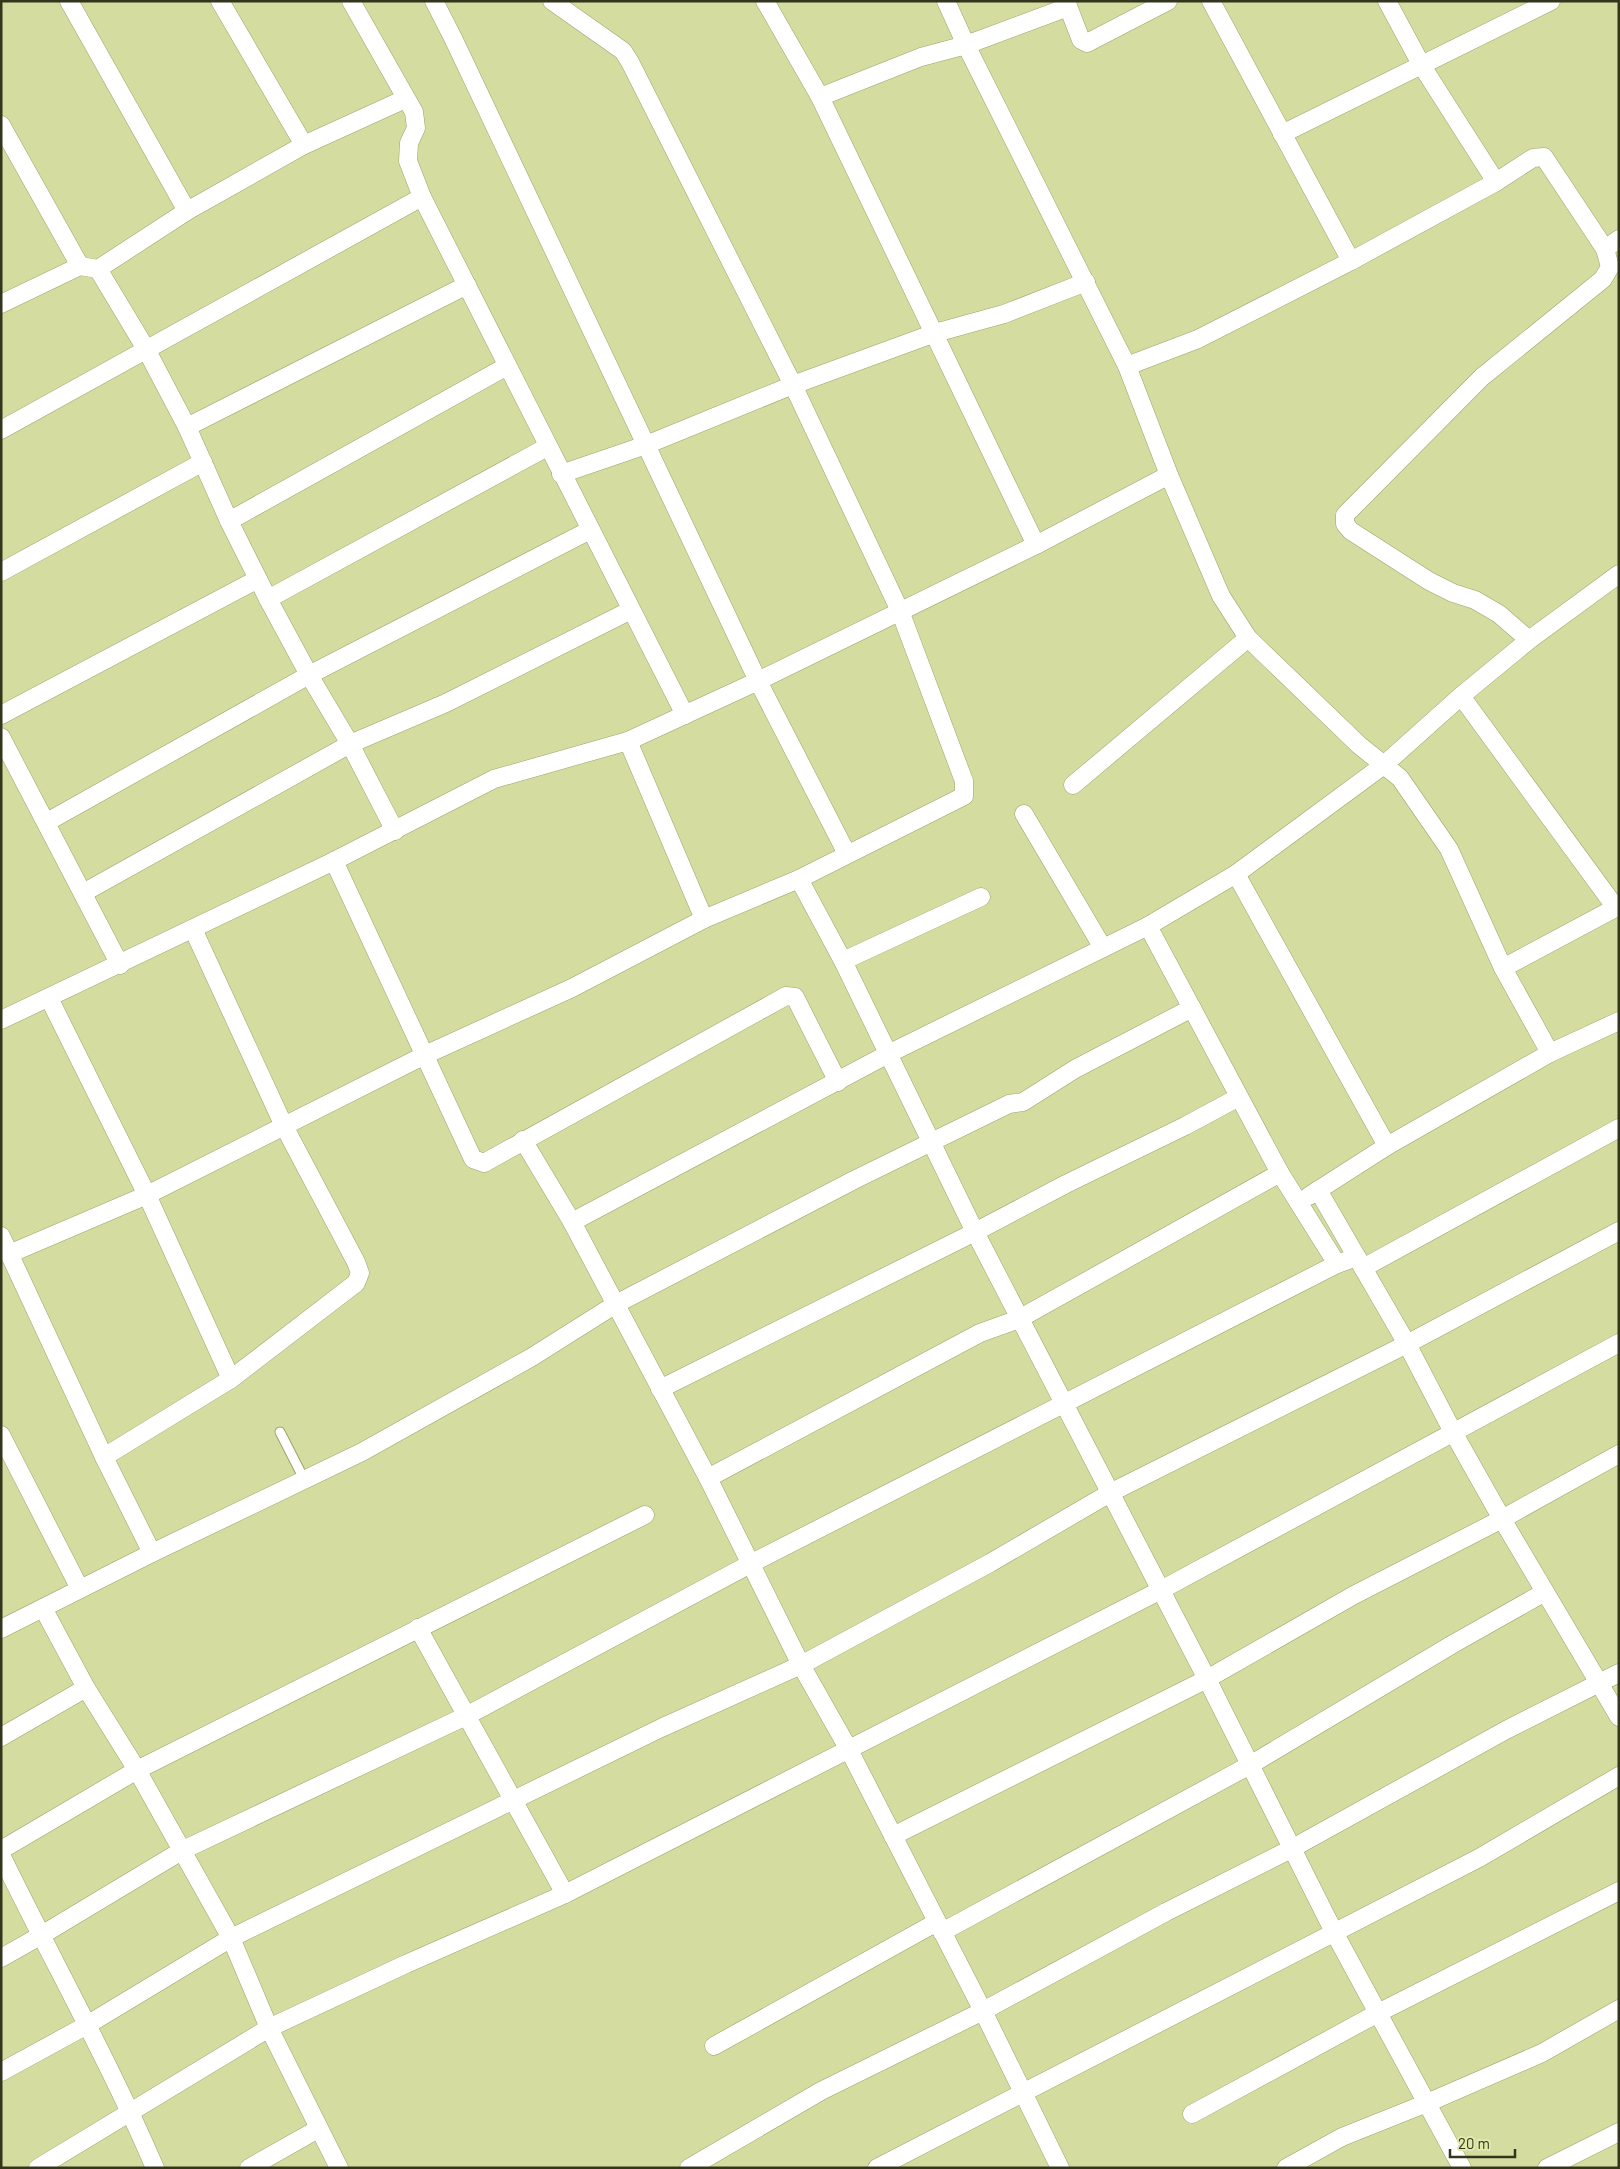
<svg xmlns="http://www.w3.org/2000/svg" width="1620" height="2169" viewBox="0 0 1620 2169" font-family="Barlow,sans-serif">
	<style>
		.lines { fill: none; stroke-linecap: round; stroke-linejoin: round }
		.service-casing { stroke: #9da469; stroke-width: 11 }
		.minor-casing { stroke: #9da469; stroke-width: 19 }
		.service { stroke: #fff; stroke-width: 9 }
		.minor { stroke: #fff; stroke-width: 18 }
	</style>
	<rect width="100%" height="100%" fill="#d5dc9f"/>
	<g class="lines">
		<defs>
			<polyline id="service" points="280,1432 304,1479"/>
			<g id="minor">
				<polyline points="69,1 187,211"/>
				<polyline points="220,1 304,145"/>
				<polyline points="351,1 414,112 416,128 409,143 408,161 422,197 685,715"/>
				<polyline points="434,1 453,38 758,681 847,854"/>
				<polyline points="765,1 820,97 1036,545"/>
				<polyline points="946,1 966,45 1127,366 1169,475 1221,596 1248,638 1359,745 1400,778 1449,849 1503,968 1550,1053"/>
				<polyline points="1066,1 1081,40 1087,43 1168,1"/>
				<polyline points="1211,1 1351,261"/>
				<polyline points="1387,1 1422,66 1496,182"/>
				<polyline points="820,97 921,57 966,45 1068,7"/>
				<polyline points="1,125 80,266"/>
				<polyline points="1282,134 1551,1"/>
				<polyline points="1605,249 1619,239"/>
				<polyline points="98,269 146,349 187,427 229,521 268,599 309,675 350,744 395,831"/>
				<polyline points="1,304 80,266 98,269 187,211 304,145 405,99"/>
				<polyline points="1127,366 1198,339 1351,261 1496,182 1533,158 1544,157 1605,249 1610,267 1603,279 1482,377 1345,515 1345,524 1351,531 1429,581 1453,593 1475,600 1499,614 1529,640"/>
				<polyline points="187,427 467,285"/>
				<polyline points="1,430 422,197"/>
				<polyline points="561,474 646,445 793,385 935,333 1004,314 1086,282"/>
				<polyline points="229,521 507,366"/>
				<polyline points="1,572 203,462"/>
				<polyline points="268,599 547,447"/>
				<polyline points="1461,696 1616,908"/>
				<polyline points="1,715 258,579"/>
				<polyline points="1,737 120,965"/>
				<polyline points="628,741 704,919"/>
				<polyline points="1073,785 1248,638"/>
				<polyline points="1024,814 1103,948"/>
				<polyline points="47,822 309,675 590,530"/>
				<polyline points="334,861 473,1159 484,1163 786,996 795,997 838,1082"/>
				<polyline points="1236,874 1387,1146"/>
				<polyline points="799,879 843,961 975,1232 1207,1679 1334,1932 1462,2168"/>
				<polyline points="83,893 350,744 446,703 631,610"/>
				<polyline points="1148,926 1280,1173 1337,1264"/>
				<polyline points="193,929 284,1126 356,1262 360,1273 356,1283 231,1379"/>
				<polyline points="843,961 981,897"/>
				<polyline points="1503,968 1619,906"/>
				<polyline points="49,998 147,1195 231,1379 104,1457"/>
				<polyline points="1,1020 334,861 494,779 628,741 758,681 1036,545 1169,475"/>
				<polyline points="523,1140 572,1222 708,1478 801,1665 848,1748 983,2011 1060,2168"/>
				<polyline points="1318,1190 1407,1344 1453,1432 1502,1519 1619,1717"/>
				<polyline points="1309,1196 1387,1146 1550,1053 1619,1021"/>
				<polyline points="572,1222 888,1054 1148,926 1236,874 1385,764 1461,696 1529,640 1619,574"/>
				<polyline points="1,1236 104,1457 152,1553"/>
				<polyline points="9,1254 147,1195 425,1055 572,988 704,919 799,879 964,796 964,781 900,611 793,385 630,62 623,51 552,1"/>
				<polyline points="1363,1268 1619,1128"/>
				<polyline points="660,1389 975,1232 1066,1184 1185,1126 1239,1097"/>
				<polyline points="1,1435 80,1589"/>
				<polyline points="708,1478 980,1333 1019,1319 1280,1173"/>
				<polyline points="43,1608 86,1688 137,1770 231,1938 269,2028 339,2168"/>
				<polyline points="418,1628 565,1894"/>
				<polyline points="1,1629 152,1553 362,1452 532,1357 616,1304 854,1180 1009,1104 1023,1102 1075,1069 1192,1008"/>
				<polyline points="1,1737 86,1688"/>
				<polyline points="893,1836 1207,1679 1354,1595 1502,1519 1619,1454"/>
				<polyline points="1,1850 137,1770 645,1515"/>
				<path d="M1,1855C52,1960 109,2061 155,2168"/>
				<polyline points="942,1932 1250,1765 1453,1644 1545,1592"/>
				<polyline points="1,1958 40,1936 183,1850 468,1715 750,1564 1337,1264 1357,1257"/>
				<polyline points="714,2046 937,1922"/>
				<polyline points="1,2072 87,2025 231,1938 661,1728 801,1665 990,1563 1110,1493 1407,1344 1619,1231"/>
				<polyline points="1192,2114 1378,2013 1619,1891"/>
				<polyline points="38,2168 269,2028 406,1964 565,1894 1161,1590 1619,1343"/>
				<polyline points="249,2168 318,2129"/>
				<polyline points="689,2168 821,2091 983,2011 1166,1912 1291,1849 1506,1730 1619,1673"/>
				<polyline points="877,2168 1479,1858 1619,1776"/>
				<polyline points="1286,2168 1342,2137 1427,2103 1542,2053 1619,2009"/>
				<polyline points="1547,2168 1619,2132"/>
			</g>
		</defs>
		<!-- service casing -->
		<use href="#service" class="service-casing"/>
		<!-- minor casing -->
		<use href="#minor" class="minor-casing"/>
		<!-- service -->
		<use href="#service" class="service"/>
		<!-- minor -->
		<use href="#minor" class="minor"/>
	</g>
	<!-- border -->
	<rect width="1620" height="2169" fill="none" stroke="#33361d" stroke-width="5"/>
	<!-- scale -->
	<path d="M1450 2149v8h65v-8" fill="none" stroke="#33361d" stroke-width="2.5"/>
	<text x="1458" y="2149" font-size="15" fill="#33361d" stroke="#e2e9ac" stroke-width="4" paint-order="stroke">20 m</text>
</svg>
